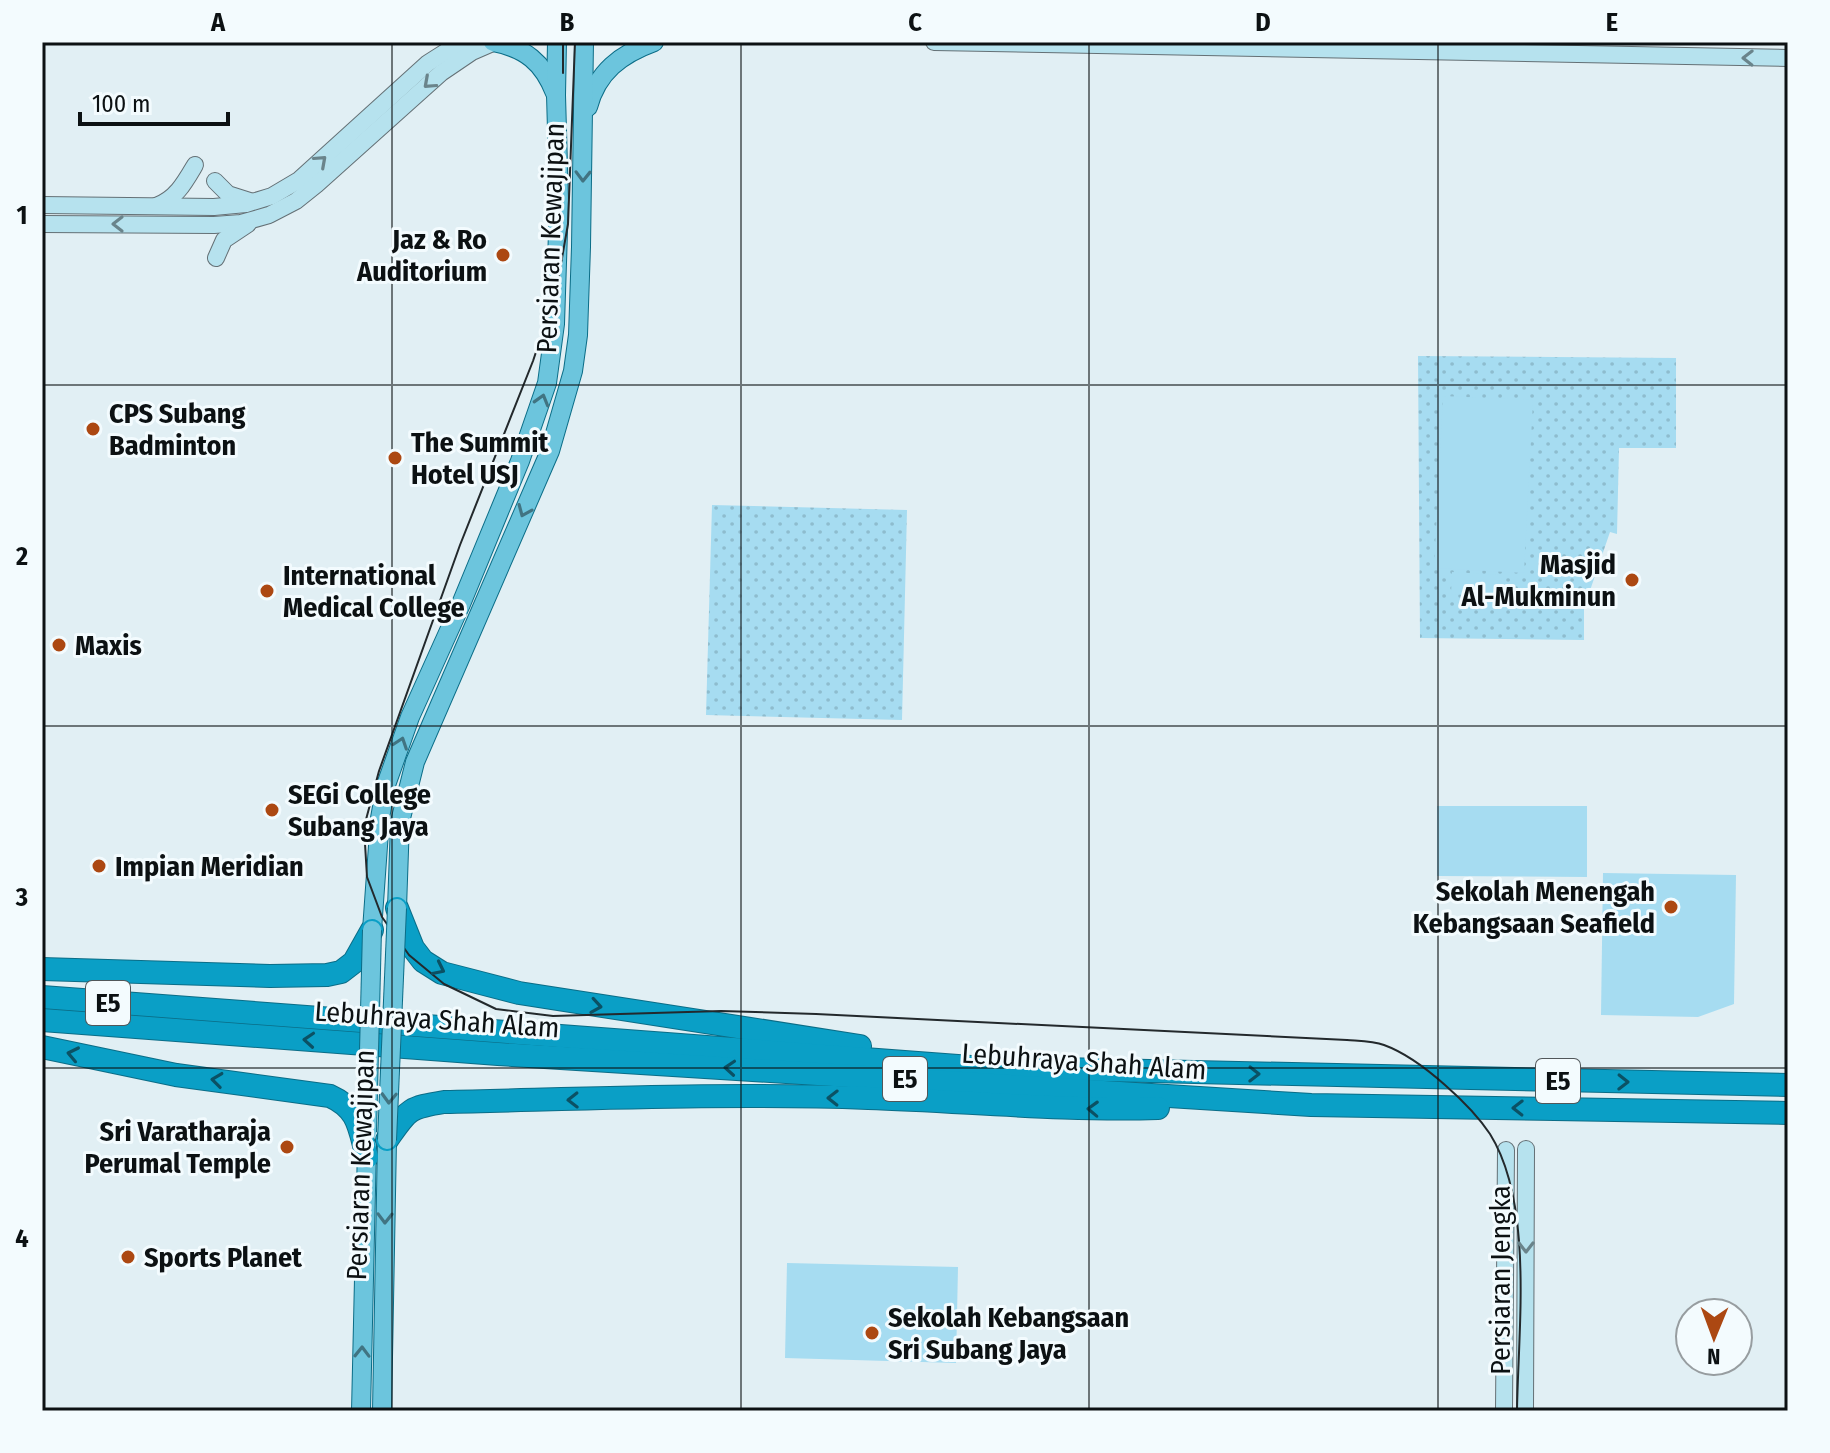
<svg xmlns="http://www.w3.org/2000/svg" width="1830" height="1453" viewBox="0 0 1830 1453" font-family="'Fira Sans Condensed',sans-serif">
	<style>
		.grass { fill: url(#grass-dots) }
		.pitch { fill: #a6dcf1 }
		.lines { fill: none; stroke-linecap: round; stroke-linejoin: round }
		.secondary-casing { stroke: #647075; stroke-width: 18 }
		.primary-casing { stroke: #0b6d87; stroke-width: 20 }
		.highway-casing { stroke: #0b6d87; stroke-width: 24 }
		.secondary { stroke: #b6e2ee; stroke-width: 16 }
		.primary { stroke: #6cc5dd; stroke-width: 18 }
		.highway { stroke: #0a9fc6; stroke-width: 22 }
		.tram { stroke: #23292c; stroke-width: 2 }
		.primary-bridge-casing { stroke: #0b6d87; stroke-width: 20; stroke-linecap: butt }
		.primary-bridge { stroke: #6cc5dd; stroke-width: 18 }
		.oneway { stroke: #6a848b }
		.oneway2 { stroke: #417482 }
		.oneway3 { stroke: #0b5164 }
		.grid { fill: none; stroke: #0c1113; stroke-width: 2; stroke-opacity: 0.55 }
		.poi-dot { fill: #ac4812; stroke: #f3fbfe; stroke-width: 3 }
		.labels { text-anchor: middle; stroke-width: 6; stroke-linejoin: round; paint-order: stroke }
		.shield { fill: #f3fbfe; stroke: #51575a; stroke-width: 2 }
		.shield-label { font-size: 26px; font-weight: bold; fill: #0c1113 }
		.street-label { font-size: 28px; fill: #0c1113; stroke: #f3fbfe }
		.poi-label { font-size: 28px; font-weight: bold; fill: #0c1113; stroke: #f3fbfe; text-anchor: start }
		.neatline { fill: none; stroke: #0c1113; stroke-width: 3 }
		.grid-label { font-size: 26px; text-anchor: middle; font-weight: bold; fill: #0c1113 }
	</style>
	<defs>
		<pattern id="grass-dots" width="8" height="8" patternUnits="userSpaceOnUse" patternTransform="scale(2)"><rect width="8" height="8" fill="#a6dcf1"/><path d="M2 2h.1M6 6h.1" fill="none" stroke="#8ebcce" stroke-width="1.8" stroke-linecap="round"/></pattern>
	</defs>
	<rect width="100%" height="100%" fill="#e1eff4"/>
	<!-- grass -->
	<g class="grass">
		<polygon points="1418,356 1676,358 1676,448 1619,448 1617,534 1610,532 1584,608 1584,640 1420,638"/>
		<polygon points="712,505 907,510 902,720 706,715"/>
	</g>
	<!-- pitch -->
	<g class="pitch">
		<polygon points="1443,396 1533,400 1524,573 1434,568"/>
		<polygon points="1452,572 1502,575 1501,597 1451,594"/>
		<polygon points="1437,806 1587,806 1587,877 1437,876"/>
		<polygon points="1603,873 1736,875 1734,1004 1698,1017 1601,1015"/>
		<polygon points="787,1263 958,1267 956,1363 785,1358"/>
	</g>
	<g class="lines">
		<defs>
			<g id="secondary">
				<polyline points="934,42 1788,58"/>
				<polyline points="215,181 228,194 250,201"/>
				<polyline points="42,205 214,207 246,204 272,196 299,180 428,63 461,42"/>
				<path d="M156,206C176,199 185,182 195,165"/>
				<polyline points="42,224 214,225 241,223 269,215 296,201 316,185 441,73 472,52 495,42"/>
				<polyline points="216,258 224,240 248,224"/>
				<polyline points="1504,1411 1506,1150"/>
				<polyline points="1525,1411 1526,1149"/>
			</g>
			<g id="primary">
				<path d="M493,42C525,48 543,62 555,93"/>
				<path d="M588,107C597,72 621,54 654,42"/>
				<polyline points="397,908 400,822 415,762 550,451 573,371 578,335 581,247 584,42"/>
				<polyline points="372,930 380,818 386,785 410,717 461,604 520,461 547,383 555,324 559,201 556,95 557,42"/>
				<polyline points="361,1411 367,1146"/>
				<polyline points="382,1411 387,1140"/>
			</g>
			<g id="highway">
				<polyline points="397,908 413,948 423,961 442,973 519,993 860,1046"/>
				<polyline points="42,969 270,976 327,975 341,972 354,962 372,930"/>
				<polyline points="42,997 971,1067 1788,1085"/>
				<polyline points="42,1020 498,1054 1311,1105 1788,1113"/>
				<path d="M42,1047L176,1075L330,1096C359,1109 359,1128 367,1157"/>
				<path d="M387,1140C408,1110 407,1108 444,1102C585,1099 727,1093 868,1098C964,1101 1061,1111 1158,1108"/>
			</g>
		</defs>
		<!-- secondary casing -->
		<use href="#secondary" class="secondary-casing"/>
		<!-- primary casing -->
		<use href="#primary" class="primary-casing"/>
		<!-- highway casing -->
		<use href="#highway" class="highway-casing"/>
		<!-- secondary -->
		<use href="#secondary" class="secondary"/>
		<!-- primary -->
		<use href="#primary" class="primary"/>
		<!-- highway -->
		<use href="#highway" class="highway"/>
		<!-- tram -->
		<g class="tram">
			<path d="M575,42L568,224L556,292L533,361L460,545L379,771L364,827L367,877L382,917L409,955L444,984L496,1009L553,1016L721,1011L816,1014L1347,1040C1359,1041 1373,1041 1384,1045C1406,1053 1427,1069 1445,1085C1461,1099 1478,1116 1490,1134C1534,1204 1518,1330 1517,1411"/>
			<polyline points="563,73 563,42"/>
		</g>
		<defs>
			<g id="primary-bridge">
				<polyline points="367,1132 372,930"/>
				<polyline points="387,1140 397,908"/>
			</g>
		</defs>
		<!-- primary-bridge casing -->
		<use href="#primary-bridge" class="primary-bridge-casing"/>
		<!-- primary-bridge -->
		<use href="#primary-bridge" class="primary-bridge"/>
	</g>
	<!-- one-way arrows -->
	<defs><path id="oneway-chevron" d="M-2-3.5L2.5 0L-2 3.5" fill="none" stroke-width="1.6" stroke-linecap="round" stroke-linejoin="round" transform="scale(2)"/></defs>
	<g class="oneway">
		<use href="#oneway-chevron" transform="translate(1748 58) rotate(-179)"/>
		<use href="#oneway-chevron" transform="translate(429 83) rotate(138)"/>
		<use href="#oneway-chevron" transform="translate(321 161) rotate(-42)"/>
		<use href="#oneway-chevron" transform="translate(118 224) rotate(-180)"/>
		<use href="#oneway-chevron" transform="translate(1526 1247) rotate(90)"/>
	</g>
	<g class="oneway2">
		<use href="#oneway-chevron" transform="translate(583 176) rotate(91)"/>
		<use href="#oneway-chevron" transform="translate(542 400) rotate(-74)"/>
		<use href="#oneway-chevron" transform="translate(524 511) rotate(113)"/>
		<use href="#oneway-chevron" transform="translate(401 743) rotate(-71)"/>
		<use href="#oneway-chevron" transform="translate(389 1098) rotate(92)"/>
		<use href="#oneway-chevron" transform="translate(385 1218) rotate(91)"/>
		<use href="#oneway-chevron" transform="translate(362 1352) rotate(-89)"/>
	</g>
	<g class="oneway3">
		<use href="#oneway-chevron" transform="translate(439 969) rotate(26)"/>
		<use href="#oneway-chevron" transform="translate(596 1006) rotate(9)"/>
		<use href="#oneway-chevron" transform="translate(309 1040) rotate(-176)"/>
		<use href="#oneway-chevron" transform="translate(73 1054) rotate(-168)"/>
		<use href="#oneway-chevron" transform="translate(730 1068) rotate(-176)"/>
		<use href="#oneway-chevron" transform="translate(1254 1074) rotate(1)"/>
		<use href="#oneway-chevron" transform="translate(217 1080) rotate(-173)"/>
		<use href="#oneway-chevron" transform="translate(1623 1082) rotate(1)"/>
		<use href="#oneway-chevron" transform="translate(833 1098) rotate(-179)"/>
		<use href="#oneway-chevron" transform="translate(573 1100) rotate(179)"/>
		<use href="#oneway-chevron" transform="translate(1518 1108) rotate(-179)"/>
		<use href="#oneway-chevron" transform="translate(1093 1109) rotate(-178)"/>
	</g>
	<!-- grid -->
	<path class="grid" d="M392,42V1411M741,42V1411M1089,42V1411M1438,42V1411M42,385H1788M42,726H1788M42,1068H1788"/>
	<!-- markers -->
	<g class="poi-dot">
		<circle cx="503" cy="255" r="8"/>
		<circle cx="93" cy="429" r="8"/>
		<circle cx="395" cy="458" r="8"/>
		<circle cx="1632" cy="580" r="8"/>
		<circle cx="267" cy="591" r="8"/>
		<circle cx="59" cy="645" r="8"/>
		<circle cx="272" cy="810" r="8"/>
		<circle cx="99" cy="866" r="8"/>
		<circle cx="1671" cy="907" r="8"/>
		<circle cx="287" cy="1147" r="8"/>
		<circle cx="128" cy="1257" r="8"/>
		<circle cx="872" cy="1333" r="8"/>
	</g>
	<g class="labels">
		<!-- shield labels -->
		<g class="shield">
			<rect x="86" y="981" width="44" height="44" rx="6"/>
			<rect x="883" y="1057" width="44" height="44" rx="6"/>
			<rect x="1536" y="1059" width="44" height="44" rx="6"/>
		</g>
		<g class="shield-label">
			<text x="108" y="1012">E5</text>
			<text x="905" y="1088">E5</text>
			<text x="1558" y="1090">E5</text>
		</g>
		<!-- street labels -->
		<g class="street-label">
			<text transform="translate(550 238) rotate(-88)" y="10">Persiaran Kewajipan</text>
			<text transform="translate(437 1019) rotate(4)" y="10">Lebuhraya Shah Alam</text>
			<text transform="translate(1084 1061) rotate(4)" y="10">Lebuhraya Shah Alam</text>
			<text transform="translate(360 1165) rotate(-88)" y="10">Persiaran Kewajipan</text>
			<text transform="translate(1500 1280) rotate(-90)" y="10">Persiaran Jengka</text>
		</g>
		<!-- poi labels -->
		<g class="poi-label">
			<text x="487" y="249" text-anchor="end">Jaz &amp; Ro<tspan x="487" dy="32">Auditorium</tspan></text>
			<text x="109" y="423">CPS Subang<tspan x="109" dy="32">Badminton</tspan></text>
			<text x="411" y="452">The Summit<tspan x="411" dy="32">Hotel USJ</tspan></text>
			<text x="1616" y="574" text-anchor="end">Masjid<tspan x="1616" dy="32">Al-Mukminun</tspan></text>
			<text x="283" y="585">International<tspan x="283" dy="32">Medical College</tspan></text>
			<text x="75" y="655">Maxis</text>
			<text x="288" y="804">SEGi College<tspan x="288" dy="32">Subang Jaya</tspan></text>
			<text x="115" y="876">Impian Meridian</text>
			<text x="1655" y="901" text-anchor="end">Sekolah Menengah<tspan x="1655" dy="32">Kebangsaan Seafield</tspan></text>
			<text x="271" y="1141" text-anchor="end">Sri Varatharaja<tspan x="271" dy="32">Perumal Temple</tspan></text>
			<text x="144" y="1267">Sports Planet</text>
			<text x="888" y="1327">Sekolah Kebangsaan<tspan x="888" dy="32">Sri Subang Jaya</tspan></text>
		</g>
	</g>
	<!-- border -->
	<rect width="1830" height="1453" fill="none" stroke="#f3fbfe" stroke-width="88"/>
	<!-- north arrow -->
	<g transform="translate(1714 1337) rotate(181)"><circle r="38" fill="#f3fbfe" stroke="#979da0" stroke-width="2"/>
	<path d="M0-6L14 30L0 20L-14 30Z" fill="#ac4812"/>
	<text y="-12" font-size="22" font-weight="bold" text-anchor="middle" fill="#0c1113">N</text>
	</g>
	<!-- scale -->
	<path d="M80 112v12h148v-12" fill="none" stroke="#0c1113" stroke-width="4"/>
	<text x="92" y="112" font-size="24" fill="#0c1113" stroke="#f3fbfe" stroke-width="6" paint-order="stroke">100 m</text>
	<rect x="44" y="44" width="1742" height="1365" class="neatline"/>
	<g class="grid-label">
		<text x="218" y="31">A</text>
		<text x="567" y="31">B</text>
		<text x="915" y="31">C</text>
		<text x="1263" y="31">D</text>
		<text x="1612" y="31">E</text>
		<text x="22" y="224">1</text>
		<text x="22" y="565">2</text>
		<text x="22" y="906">3</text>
		<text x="22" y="1247">4</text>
	</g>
</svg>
